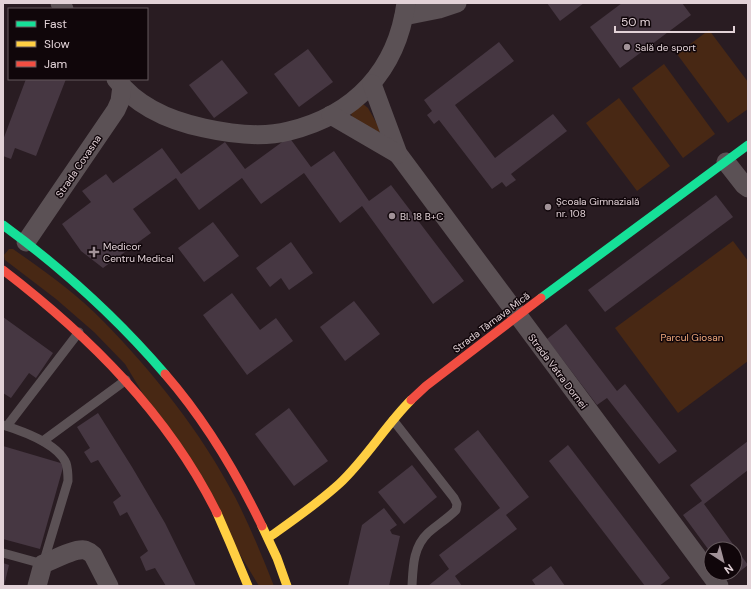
<svg xmlns="http://www.w3.org/2000/svg" width="751" height="589" viewBox="0 0 751 589" font-family="'DM Sans',sans-serif">
	<style>
		.green { fill: #482814 }
		.building { fill: #463742 }
		.lines { fill: none; stroke-linecap: round; stroke-linejoin: round }
		.lane { stroke: #5b5155; stroke-width: 9 }
		.street { stroke: #5b5155; stroke-width: 19 }
		.fast { stroke: #16e098; stroke-width: 9 }
		.slow { stroke: #ffcf43; stroke-width: 9 }
		.jam { stroke: #f24e42; stroke-width: 9 }
		.poi-dot { fill: #a19298; stroke: #10060a; stroke-width: 1.5 }
		.labels { text-anchor: middle; stroke-width: 3; stroke-linejoin: round; paint-order: stroke }
		.poi-label { font-size: 10px; fill: #e2d2d7; stroke: #10060a; text-anchor: start }
		.street-label { font-size: 10px; fill: #e2d2d7; stroke: #10060a }
		.park-label { font-size: 10px; fill: #f5ac7d; stroke: #10060a }
	</style>
	<rect width="100%" height="100%" fill="#291c22"/>
	<!-- green -->
	<g class="green">
		<polygon points="709,30 748,82 748,109 728,123 677,54"/>
		<polygon points="664,64 715,134 683,158 632,88"/>
		<polygon points="619,98 670,166 637,191 586,123"/>
		<polygon points="363,104 368,108 380,129 380,132 378,132 353,119 351,114 352,111"/>
		<polygon points="733,241 748,261 748,361 678,413 615,328"/>
		<path d="M9,249H13C43,270 77,294 103,321C154,373 201,432 235,497C250,526 262,556 274,586H259L125,364L94,332L56,299L5,260L4,255Z"/>
	</g>
	<!-- building -->
	<g class="building">
		<polygon points="547,3 584,3 560,21"/>
		<polygon points="622,3 682,3 691,15 620,68 590,27"/>
		<polygon points="499,42 514,61 455,105 495,158 553,114 567,131 511,174 516,180 506,187 502,182 492,189 439,120 434,124 427,115 432,111 424,100"/>
		<polygon points="308,49 333,82 299,107 274,74"/>
		<polygon points="222,60 248,93 214,118 189,85"/>
		<polygon points="26,79 66,79 36,156 15,148 11,159 3,156 3,140"/>
		<polygon points="289,137 311,167 334,151 369,201 391,185 464,281 433,304 362,206 340,223 304,173 261,204 242,178 199,210 176,178 133,209 151,233 103,268 81,251 62,224 91,202 82,191 106,174 113,183 162,148 181,174 225,142 245,169"/>
		<polygon points="716,195 733,217 605,312 588,290"/>
		<polygon points="213,222 239,256 204,282 178,248"/>
		<polygon points="291,242 313,273 289,290 281,278 270,287 256,268"/>
		<polygon points="232,293 260,330 276,318 293,341 247,375 203,315"/>
		<polygon points="354,301 380,334 345,361 320,327"/>
		<polygon points="3,317 53,353 36,378 29,373 11,398 3,393"/>
		<polygon points="566,324 617,391 625,384 677,451 659,464 607,398 597,405 547,339"/>
		<polygon points="289,408 328,461 294,486 255,434"/>
		<polygon points="98,413 132,467 165,523 196,586 166,586 155,568 146,571 140,557 148,551 127,512 120,516 113,502 121,496 98,460 91,463 84,452 90,448 77,427"/>
		<polygon points="478,430 529,497 506,515 517,529 455,576 462,586 428,586 449,569 439,555 500,508 454,449"/>
		<polygon points="748,441 748,470 704,504 748,565 730,579 725,573 735,573 735,549 711,549 711,553 683,515 702,501 690,485"/>
		<polygon points="568,445 670,578 659,586 645,586 549,461"/>
		<polygon points="3,446 64,464 40,549 3,539"/>
		<polygon points="412,465 437,497 404,524 378,492"/>
		<polygon points="384,508 397,525 390,530 392,534 400,536 389,586 348,586 362,525"/>
		<polygon points="3,563 9,565 4,586 3,586"/>
		<polygon points="551,566 565,586 536,586 532,580"/>
	</g>
	<g class="lines">
		<!-- lane -->
		<g class="lane">
			<path d="M393,420L454,498L457,504L456,510C447,519 437,525 428,533C413,547 413,567 412,586"/>
			<path d="M3,425C22,431 57,443 66,463C68,469 68,475 68,481L43,564L3,553"/>
			<polyline points="7,426 79,332"/>
			<polyline points="43,441 126,380"/>
		</g>
		<!-- street -->
		<g class="street">
			<polyline points="60,3 64,9"/>
			<polyline points="404,16 439,9 457,3"/>
			<path d="M116,79C137,107 171,121 204,128C231,134 262,138 289,131C355,115 397,70 406,3"/>
			<polyline points="372,84 398,154 719,586"/>
			<polyline points="331,115 398,154"/>
			<polyline points="726,162 744,185 748,188"/>
			<polyline points="26,242 116,110 120,101 122,86"/>
			<path d="M37,586L43,564C53,560 75,548 85,550C88,551 91,553 93,555L109,586"/>
		</g>
		<!-- fast -->
		<g class="fast">
			<path d="M3,225C63,269 117,318 165,374"/>
			<polyline points="541,298 748,145"/>
		</g>
		<!-- slow -->
		<g class="slow">
			<polyline points="217,513 230,543 248,586"/>
			<polyline points="262,526 277,558 287,586"/>
			<path d="M268,538C292,521 317,504 339,484C366,459 385,426 411,400"/>
		</g>
		<!-- jam -->
		<g class="jam">
			<path d="M3,270C89,336 168,414 217,513"/>
			<path d="M165,374C205,420 236,472 262,526"/>
			<polyline points="411,400 426,386 541,298"/>
		</g>
	</g>
	<!-- markers -->
	<g class="poi-dot">
		<circle cx="627" cy="47" r="4"/>
		<circle cx="548" cy="207" r="4"/>
		<circle cx="392" cy="216" r="4"/>
		<path d="M92 246h4v4h4v4h-4v4h-4v-4h-4v-4h4z"/>
	</g>
	<g class="labels">
		<!-- poi labels -->
		<g class="poi-label">
			<text x="635" y="51">Sală de sport</text>
			<text x="556" y="205">Școala Gimnazială<tspan x="556" dy="12">nr. 108</tspan></text>
			<text x="400" y="220">Bl. 18 B+C</text>
			<text x="103" y="250">Medicor<tspan x="103" dy="12">Centru Medical</tspan></text>
		</g>
		<!-- street labels -->
		<g class="street-label">
			<text transform="translate(78 166) rotate(-56)" y="4">Strada Covasna</text>
			<text transform="translate(491 322) rotate(-37)" y="4">Strada Târnava Mică</text>
			<text transform="translate(558 371) rotate(53)" y="4">Strada Vatra Dornei</text>
		</g>
		<!-- park labels -->
		<g class="park-label">
			<text x="692" y="341">Parcul Giosan</text>
		</g>
	</g>
	<!-- border -->
	<rect width="751" height="589" fill="none" stroke="#e2d2d7" stroke-width="8"/>
	<!-- legend -->
	<rect x="8" y="8" width="140" height="72" fill="#10060a" stroke="#64585c"/>
	<rect x="16" y="21" width="20" height="6" fill="#16e098" stroke="#64585c"/>
	<text x="44" y="28" font-size="12" fill="#e2d2d7">Fast</text>
	<rect x="16" y="41" width="20" height="6" fill="#ffcf43" stroke="#64585c"/>
	<text x="44" y="48" font-size="12" fill="#e2d2d7">Slow</text>
	<rect x="16" y="61" width="20" height="6" fill="#f24e42" stroke="#64585c"/>
	<text x="44" y="68" font-size="12" fill="#e2d2d7">Jam</text>
	<!-- north arrow -->
	<g transform="translate(723 561) rotate(144)"><circle r="19" fill="#10060a" stroke="#64585c"/>
	<path d="M0-3L7 15L0 10L-7 15Z" fill="#a19298"/>
	<text y="-6" font-size="11" font-weight="bold" text-anchor="middle" fill="#e2d2d7">N</text>
	</g>
	<!-- scale -->
	<path d="M615 26v6h119v-6" fill="none" stroke="#e2d2d7" stroke-width="2"/>
	<text x="621" y="26" font-size="12" fill="#e2d2d7" stroke="#10060a" stroke-width="3" paint-order="stroke">50 m</text>
</svg>
